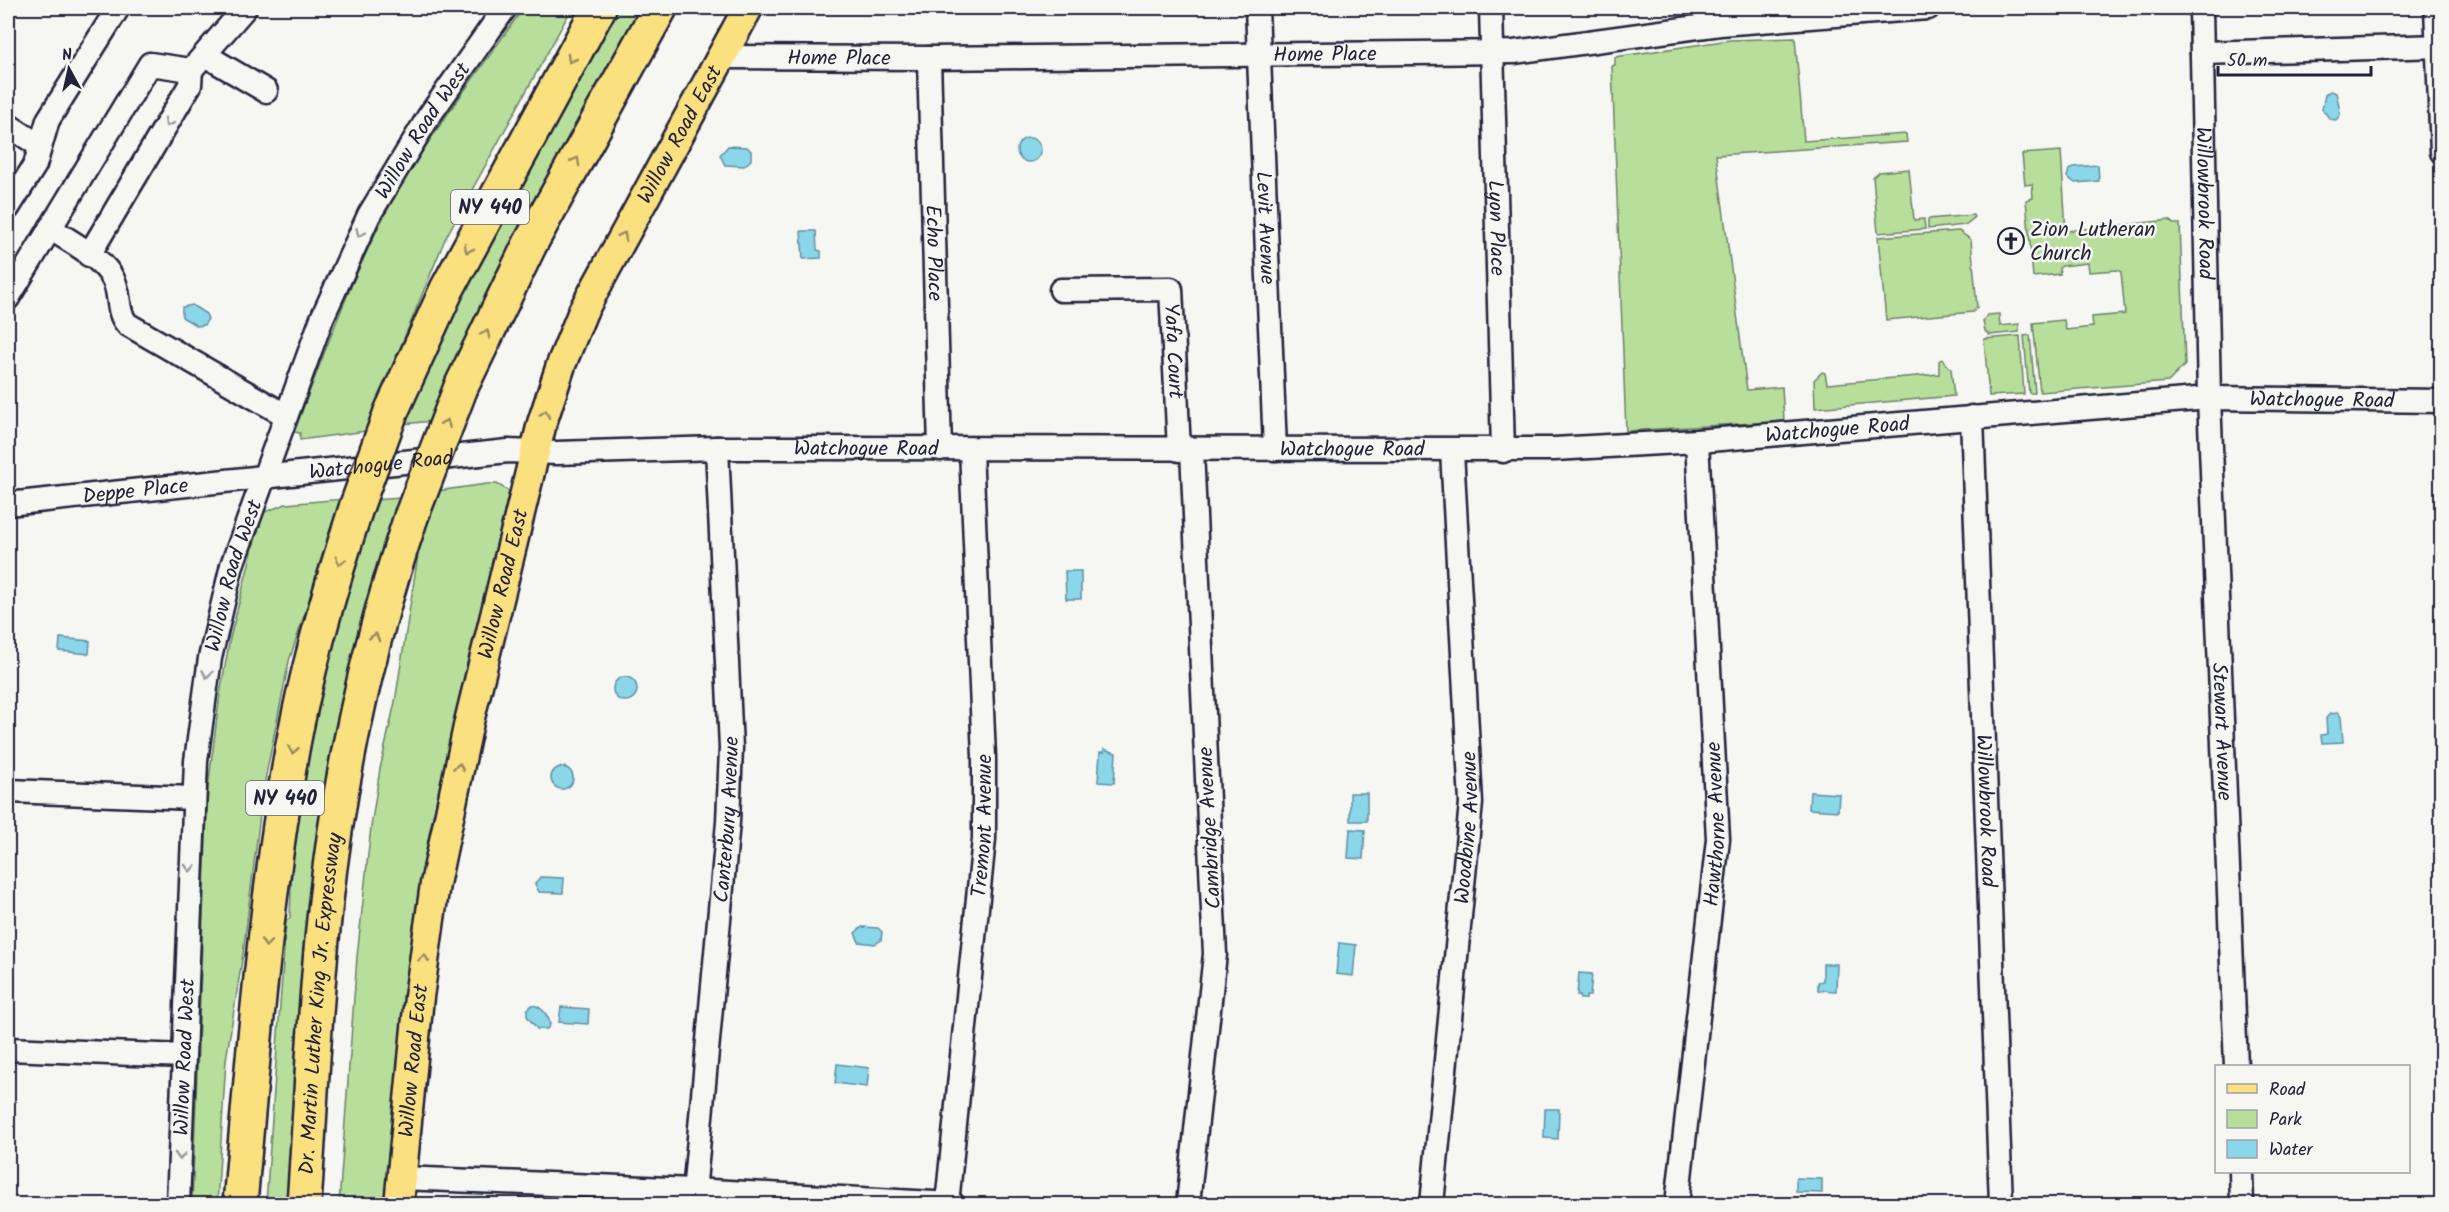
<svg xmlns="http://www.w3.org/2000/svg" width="2449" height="1212" viewBox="0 0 2449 1212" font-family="Kalam,sans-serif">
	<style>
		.green { fill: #b7df9b; stroke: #6c806b; stroke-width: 1.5 }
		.water { fill: #8ad7e9; stroke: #608fa3; stroke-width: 1.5 }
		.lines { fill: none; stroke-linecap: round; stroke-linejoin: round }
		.minor-casing { stroke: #22223b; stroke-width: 27 }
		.major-casing { stroke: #22223b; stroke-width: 33 }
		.highway-casing { stroke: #22223b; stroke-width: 38 }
		.minor { stroke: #f6f6f2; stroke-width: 22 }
		.major { stroke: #fbe080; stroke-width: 28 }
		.highway { stroke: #fbe080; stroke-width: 33 }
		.highway-bridge-casing { stroke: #22223b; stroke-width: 38; stroke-linecap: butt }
		.highway-bridge { stroke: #fbe080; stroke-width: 33 }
		.oneway { stroke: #998a61 }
		.oneway2 { stroke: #9797a0 }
		.labels { text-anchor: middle; stroke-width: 5; stroke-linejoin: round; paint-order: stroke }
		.shield { fill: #f6f6f2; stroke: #626272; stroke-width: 1.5 }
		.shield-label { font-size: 20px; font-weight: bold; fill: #22223b }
		.street-label { font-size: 21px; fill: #22223b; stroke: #f6f6f2 }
		.poi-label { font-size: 21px; fill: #22223b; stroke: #f6f6f2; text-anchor: start }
	</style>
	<rect width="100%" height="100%" fill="#f6f6f2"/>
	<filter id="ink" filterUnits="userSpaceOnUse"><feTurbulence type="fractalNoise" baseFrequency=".0167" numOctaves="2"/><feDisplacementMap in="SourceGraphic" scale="12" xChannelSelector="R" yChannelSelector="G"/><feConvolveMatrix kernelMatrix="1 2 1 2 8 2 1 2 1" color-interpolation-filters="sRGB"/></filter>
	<g filter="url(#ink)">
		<!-- green -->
		<g class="green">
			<path d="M523,8H572L445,239L366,431L300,440V433L294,432C323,357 350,280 388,209C426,138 478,74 523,8Z"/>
			<path d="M615,8H643C567,142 484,276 432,421L402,424L470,277Z"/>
			<polygon points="1795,38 1804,141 1906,134 1907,142 1716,155 1747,390 1782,387 1784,421 1626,431 1612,66 1615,65 1615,57 1730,40"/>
			<polygon points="2061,151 2066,231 2170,220 2173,224 2180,224 2185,365 2168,382 2040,392 2033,323 2064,320 2066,330 2093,327 2092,317 2125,314 2121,272 2117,270 2089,272 2088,263 2062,266 2059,268 2060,274 2033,277 2026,200 2033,198 2032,184 2025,185 2022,154"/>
			<polygon points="1909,169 1914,220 1924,219 1925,229 1878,233 1873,177 1879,172"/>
			<polygon points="1973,215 1974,218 1965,225 1928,229 1928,219"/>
			<polygon points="1959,231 1971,240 1977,307 1973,312 1886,320 1878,237"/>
			<polygon points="1999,314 2000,326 2019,324 2019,332 1989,335 1985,331 1983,321 1987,315"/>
			<polygon points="2030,335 2035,393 2029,393 2024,336"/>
			<polygon points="2020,336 2024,394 1989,396 1984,339"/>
			<polygon points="1942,359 1951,369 1954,396 1815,408 1814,380 1822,372 1825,373 1827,384 1939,374 1939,361"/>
			<polygon points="487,484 497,484 509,491 430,830 412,933 384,1204 339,1204 357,957 371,827 380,769 395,702 419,549 437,491"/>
			<path d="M402,498L325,796L305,933L310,935L292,1204H266L286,921L290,918C291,894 291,870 294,846C308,727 341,614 373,500Z"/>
			<polygon points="343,499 289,661 263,790 243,954 226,1060 217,1204 192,1204 208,788 220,694 230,638 262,513 286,504"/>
		</g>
		<!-- water -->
		<g class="water">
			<path d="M2330,91L2336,93C2337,95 2340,112 2340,115L2336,120L2330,119L2322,109L2325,95Z"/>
			<circle cx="1029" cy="150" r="12"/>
			<polygon points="728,146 747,147 751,151 751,160 744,166 725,165 720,155"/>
			<polygon points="2098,165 2099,181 2075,183 2067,177 2069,170 2073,167"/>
			<polygon points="801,231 816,231 817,250 821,251 821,258 803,259"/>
			<polygon points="192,305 206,314 208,319 204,325 197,326 182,317 182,307"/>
			<polygon points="1065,571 1081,571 1081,599 1066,599"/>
			<polygon points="60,638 90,641 89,654 59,651"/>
			<circle cx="625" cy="689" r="12"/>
			<polygon points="2338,713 2341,717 2343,742 2322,743 2321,735 2327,734 2326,718 2330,714"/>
			<polygon points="1104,749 1116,753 1114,783 1098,782 1100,752 1104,752"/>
			<circle cx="562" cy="778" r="11"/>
			<polygon points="1810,792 1839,794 1838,811 1809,809"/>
			<rect x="1350" y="793" width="17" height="28"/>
			<polygon points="1350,829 1365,830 1363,859 1348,858"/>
			<polygon points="540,877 564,878 563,893 539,892 535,884"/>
			<polygon points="862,927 878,928 882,932 881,940 875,944 859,942 855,933"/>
			<polygon points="1339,943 1356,945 1353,976 1336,974"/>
			<polygon points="1823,964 1837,964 1836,991 1818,990 1818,982 1823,981"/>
			<polygon points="1579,973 1592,974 1590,996 1586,996 1586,999 1580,999 1580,995 1577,995"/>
			<path d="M532,1005C541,1006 549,1015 550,1025L547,1029H537L527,1016V1010Z"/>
			<polygon points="561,1007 589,1009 588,1024 559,1022"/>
			<polygon points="837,1064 869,1068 867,1087 835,1083"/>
			<polygon points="1545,1109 1559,1109 1558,1139 1544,1138"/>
			<polygon points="1796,1178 1822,1179 1822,1193 1796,1192"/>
		</g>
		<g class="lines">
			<defs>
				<g id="minor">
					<path id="s1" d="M1257,8L1275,449"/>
					<path id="s2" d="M1491,8L1503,451"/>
					<path id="s3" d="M2201,8L2209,398L2236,1066"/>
					<polyline points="2436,8 2442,152"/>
					<polyline points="2202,53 2442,46"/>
					<polyline points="205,55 266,91"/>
					<path id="s4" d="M721,57L929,58L1514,52L1720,24L1928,8"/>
					<path id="s5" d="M929,58L940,449"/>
					<polyline points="8,125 40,146"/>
					<polyline points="8,208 35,165 48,120 118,8"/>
					<path d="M50,228C70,242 103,257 114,281C121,296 116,311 127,324L285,415"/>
					<polyline points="89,255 190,85 191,70"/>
					<path id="s6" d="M1061,290L1171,289L1179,450"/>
					<polyline points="8,298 150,64 191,70 245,8"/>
					<path id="s7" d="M1972,417L2001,1204"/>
					<path id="s8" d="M8,504L508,451L557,453L717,448L1554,449L1697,441L2209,398L2442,401"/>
					<polyline points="8,791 193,798"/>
					<polyline points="8,1049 184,1056"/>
					<polyline points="2241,1172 2242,1204"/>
					<polyline points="401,1178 693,1190 953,1204"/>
					<path id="s9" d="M178,1204L196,761L210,658L232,565L322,318L369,215L429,116L505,8"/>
					<path id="s10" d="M693,1204L728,822L731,748L717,448"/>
					<path id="s11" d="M947,1204L984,839V757L971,449"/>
					<polyline points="1188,1204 1215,954 1192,450"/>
					<path id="s12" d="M1432,1204L1471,803L1452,451"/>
					<path id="s13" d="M1677,1204L1718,839L1697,441"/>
				</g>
				<g id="major">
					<path id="s14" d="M399,1204L419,997L435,884L469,722L542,423L561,365L583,311L748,8"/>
				</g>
				<g id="highway">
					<polyline points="461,387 530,244 660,8"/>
					<polyline points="391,412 447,289 599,8"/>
					<path d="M240,1204C253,1053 266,900 292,750C307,667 331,585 357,505"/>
					<path id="s15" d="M304,1204C311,1107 314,1008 325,910C339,776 368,645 411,517"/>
				</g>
			</defs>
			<!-- minor casing -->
			<use href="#minor" class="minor-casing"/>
			<!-- major casing -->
			<use href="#major" class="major-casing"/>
			<!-- highway casing -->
			<use href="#highway" class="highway-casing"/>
			<!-- minor -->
			<use href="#minor" class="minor"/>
			<!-- major -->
			<use href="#major" class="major"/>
			<!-- highway -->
			<use href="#highway" class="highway"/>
			<defs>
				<g id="highway-bridge">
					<polyline points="357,505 391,412"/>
					<polyline points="411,517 461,387"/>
				</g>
			</defs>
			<!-- highway-bridge casing -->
			<use href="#highway-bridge" class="highway-bridge-casing"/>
			<!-- highway-bridge -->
			<use href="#highway-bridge" class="highway-bridge"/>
		</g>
		<!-- one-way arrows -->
		<defs><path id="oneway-chevron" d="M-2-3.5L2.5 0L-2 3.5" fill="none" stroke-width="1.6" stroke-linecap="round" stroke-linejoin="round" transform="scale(1.5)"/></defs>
		<g class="oneway">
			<use href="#oneway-chevron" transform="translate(571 59) rotate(119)"/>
			<use href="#oneway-chevron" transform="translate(576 161) rotate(-61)"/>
			<use href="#oneway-chevron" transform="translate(623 236) rotate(-61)"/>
			<use href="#oneway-chevron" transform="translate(468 249) rotate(118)"/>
			<use href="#oneway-chevron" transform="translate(486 334) rotate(-65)"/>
			<use href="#oneway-chevron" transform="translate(545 414) rotate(-73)"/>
			<use href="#oneway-chevron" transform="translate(446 423) rotate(-68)"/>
			<use href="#oneway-chevron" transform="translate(340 561) rotate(106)"/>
			<use href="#oneway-chevron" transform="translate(375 637) rotate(-75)"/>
			<use href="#oneway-chevron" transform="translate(293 750) rotate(100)"/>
			<use href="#oneway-chevron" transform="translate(459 767) rotate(-77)"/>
			<use href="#oneway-chevron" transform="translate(266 943) rotate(97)"/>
			<use href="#oneway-chevron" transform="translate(424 958) rotate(-83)"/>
		</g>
		<g class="oneway2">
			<use href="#oneway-chevron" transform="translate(168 123) rotate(121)"/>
			<use href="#oneway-chevron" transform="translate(360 233) rotate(115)"/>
			<use href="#oneway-chevron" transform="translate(207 674) rotate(99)"/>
			<use href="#oneway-chevron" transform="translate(190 868) rotate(92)"/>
			<use href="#oneway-chevron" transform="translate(180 1156) rotate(92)"/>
		</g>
	</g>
	<!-- icons -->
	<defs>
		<symbol id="church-ring" viewBox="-11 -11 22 22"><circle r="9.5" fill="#f6f6f2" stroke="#22223b" stroke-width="1.5"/><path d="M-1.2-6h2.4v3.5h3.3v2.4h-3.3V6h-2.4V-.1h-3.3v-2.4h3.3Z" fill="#22223b"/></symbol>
	</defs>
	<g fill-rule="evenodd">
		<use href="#church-ring" x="1996" y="226" width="30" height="30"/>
	</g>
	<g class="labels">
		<!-- shield labels -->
		<g class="shield">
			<rect x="451" y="190" width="78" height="34" rx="4.5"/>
			<rect x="246" y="781" width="78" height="34" rx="4.5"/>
		</g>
		<g class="shield-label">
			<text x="490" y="214">NY 440</text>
			<text x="285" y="805">NY 440</text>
		</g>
		<!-- street labels -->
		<g class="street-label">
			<text dy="7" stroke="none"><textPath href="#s4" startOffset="604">Home Place</textPath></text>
			<text dy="7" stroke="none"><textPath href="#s4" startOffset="118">Home Place</textPath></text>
			<text dy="7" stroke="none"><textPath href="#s9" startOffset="1119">Willow Road West</textPath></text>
			<text dy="7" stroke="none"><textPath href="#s14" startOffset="1116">Willow Road East</textPath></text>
			<text dy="7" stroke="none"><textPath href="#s3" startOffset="195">Willowbrook Road</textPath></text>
			<text dy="7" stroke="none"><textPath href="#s1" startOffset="220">Levit Avenue</textPath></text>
			<text dy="7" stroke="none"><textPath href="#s2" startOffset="220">Lyon Place</textPath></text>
			<text dy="7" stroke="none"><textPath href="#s5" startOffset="195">Echo Place</textPath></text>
			<text dy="7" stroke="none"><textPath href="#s6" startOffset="172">Yafa Court</textPath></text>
			<text dy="7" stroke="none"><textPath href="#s8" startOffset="2319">Watchogue Road</textPath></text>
			<text dy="7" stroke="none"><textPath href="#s8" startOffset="1833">Watchogue Road</textPath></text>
			<text dy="7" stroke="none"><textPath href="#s8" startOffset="861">Watchogue Road</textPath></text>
			<text dy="7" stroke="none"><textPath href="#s8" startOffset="1347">Watchogue Road</textPath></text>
			<text dy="7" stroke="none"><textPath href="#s8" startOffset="375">Watchogue Road</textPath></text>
			<text dy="7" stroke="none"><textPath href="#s8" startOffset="128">Deppe Place</textPath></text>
			<text dy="7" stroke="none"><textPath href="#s9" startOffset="633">Willow Road West</textPath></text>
			<text dy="7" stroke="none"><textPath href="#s14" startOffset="630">Willow Road East</textPath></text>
			<text dy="7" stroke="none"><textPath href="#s3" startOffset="724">Stewart Avenue</textPath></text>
			<text dy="7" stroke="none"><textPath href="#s7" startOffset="394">Willowbrook Road</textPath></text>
			<text dy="7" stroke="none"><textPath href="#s10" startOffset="386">Canterbury Avenue</textPath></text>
			<text dy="7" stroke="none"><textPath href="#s13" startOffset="382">Hawthorne Avenue</textPath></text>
			<text dy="7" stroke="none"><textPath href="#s11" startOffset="380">Tremont Avenue</textPath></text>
			<text transform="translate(1209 828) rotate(-93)" y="7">Cambridge Avenue</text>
			<text dy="7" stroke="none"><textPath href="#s12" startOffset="378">Woodbine Avenue</textPath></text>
			<text dy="7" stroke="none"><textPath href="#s15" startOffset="201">Dr. Martin Luther King Jr. Expressway</textPath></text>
			<text dy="7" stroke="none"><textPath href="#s9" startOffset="147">Willow Road West</textPath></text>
			<text dy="7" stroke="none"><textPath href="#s14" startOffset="144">Willow Road East</textPath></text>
		</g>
		<!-- poi labels -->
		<g class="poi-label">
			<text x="2030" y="236">Zion Lutheran<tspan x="2030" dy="24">Church</tspan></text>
		</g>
	</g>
	<!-- margin -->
	<rect width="2449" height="1212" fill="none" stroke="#f6f6f2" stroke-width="30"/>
	<rect x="15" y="15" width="2419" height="1182" fill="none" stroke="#22223b" stroke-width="2" filter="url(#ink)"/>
	<!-- legend -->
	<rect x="2215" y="1065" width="195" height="108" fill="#f6f6f2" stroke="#a1a1a9" stroke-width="1.5"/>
	<rect x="2227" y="1084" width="30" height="9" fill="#fbe080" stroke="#a1a1a9" stroke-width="1.5"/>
	<text x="2269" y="1095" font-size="18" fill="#22223b">Road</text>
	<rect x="2227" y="1110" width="30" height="18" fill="#b7df9b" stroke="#a1a1a9" stroke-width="1.5"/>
	<text x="2269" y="1125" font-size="18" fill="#22223b">Park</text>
	<rect x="2227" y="1140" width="30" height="18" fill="#8ad7e9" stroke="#a1a1a9" stroke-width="1.5"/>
	<text x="2269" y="1155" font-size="18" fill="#22223b">Water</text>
	<!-- north arrow -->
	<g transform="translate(69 69) rotate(352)" stroke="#f6f6f2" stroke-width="4.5" paint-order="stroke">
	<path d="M0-4.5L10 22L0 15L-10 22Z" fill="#22223b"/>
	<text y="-9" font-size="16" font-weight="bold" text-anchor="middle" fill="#22223b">N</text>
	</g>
	<!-- scale -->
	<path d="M2218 66v9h153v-9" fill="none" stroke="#22223b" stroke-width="3"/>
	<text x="2227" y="66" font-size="18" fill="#22223b" stroke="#f6f6f2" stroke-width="4.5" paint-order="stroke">50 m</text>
</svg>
